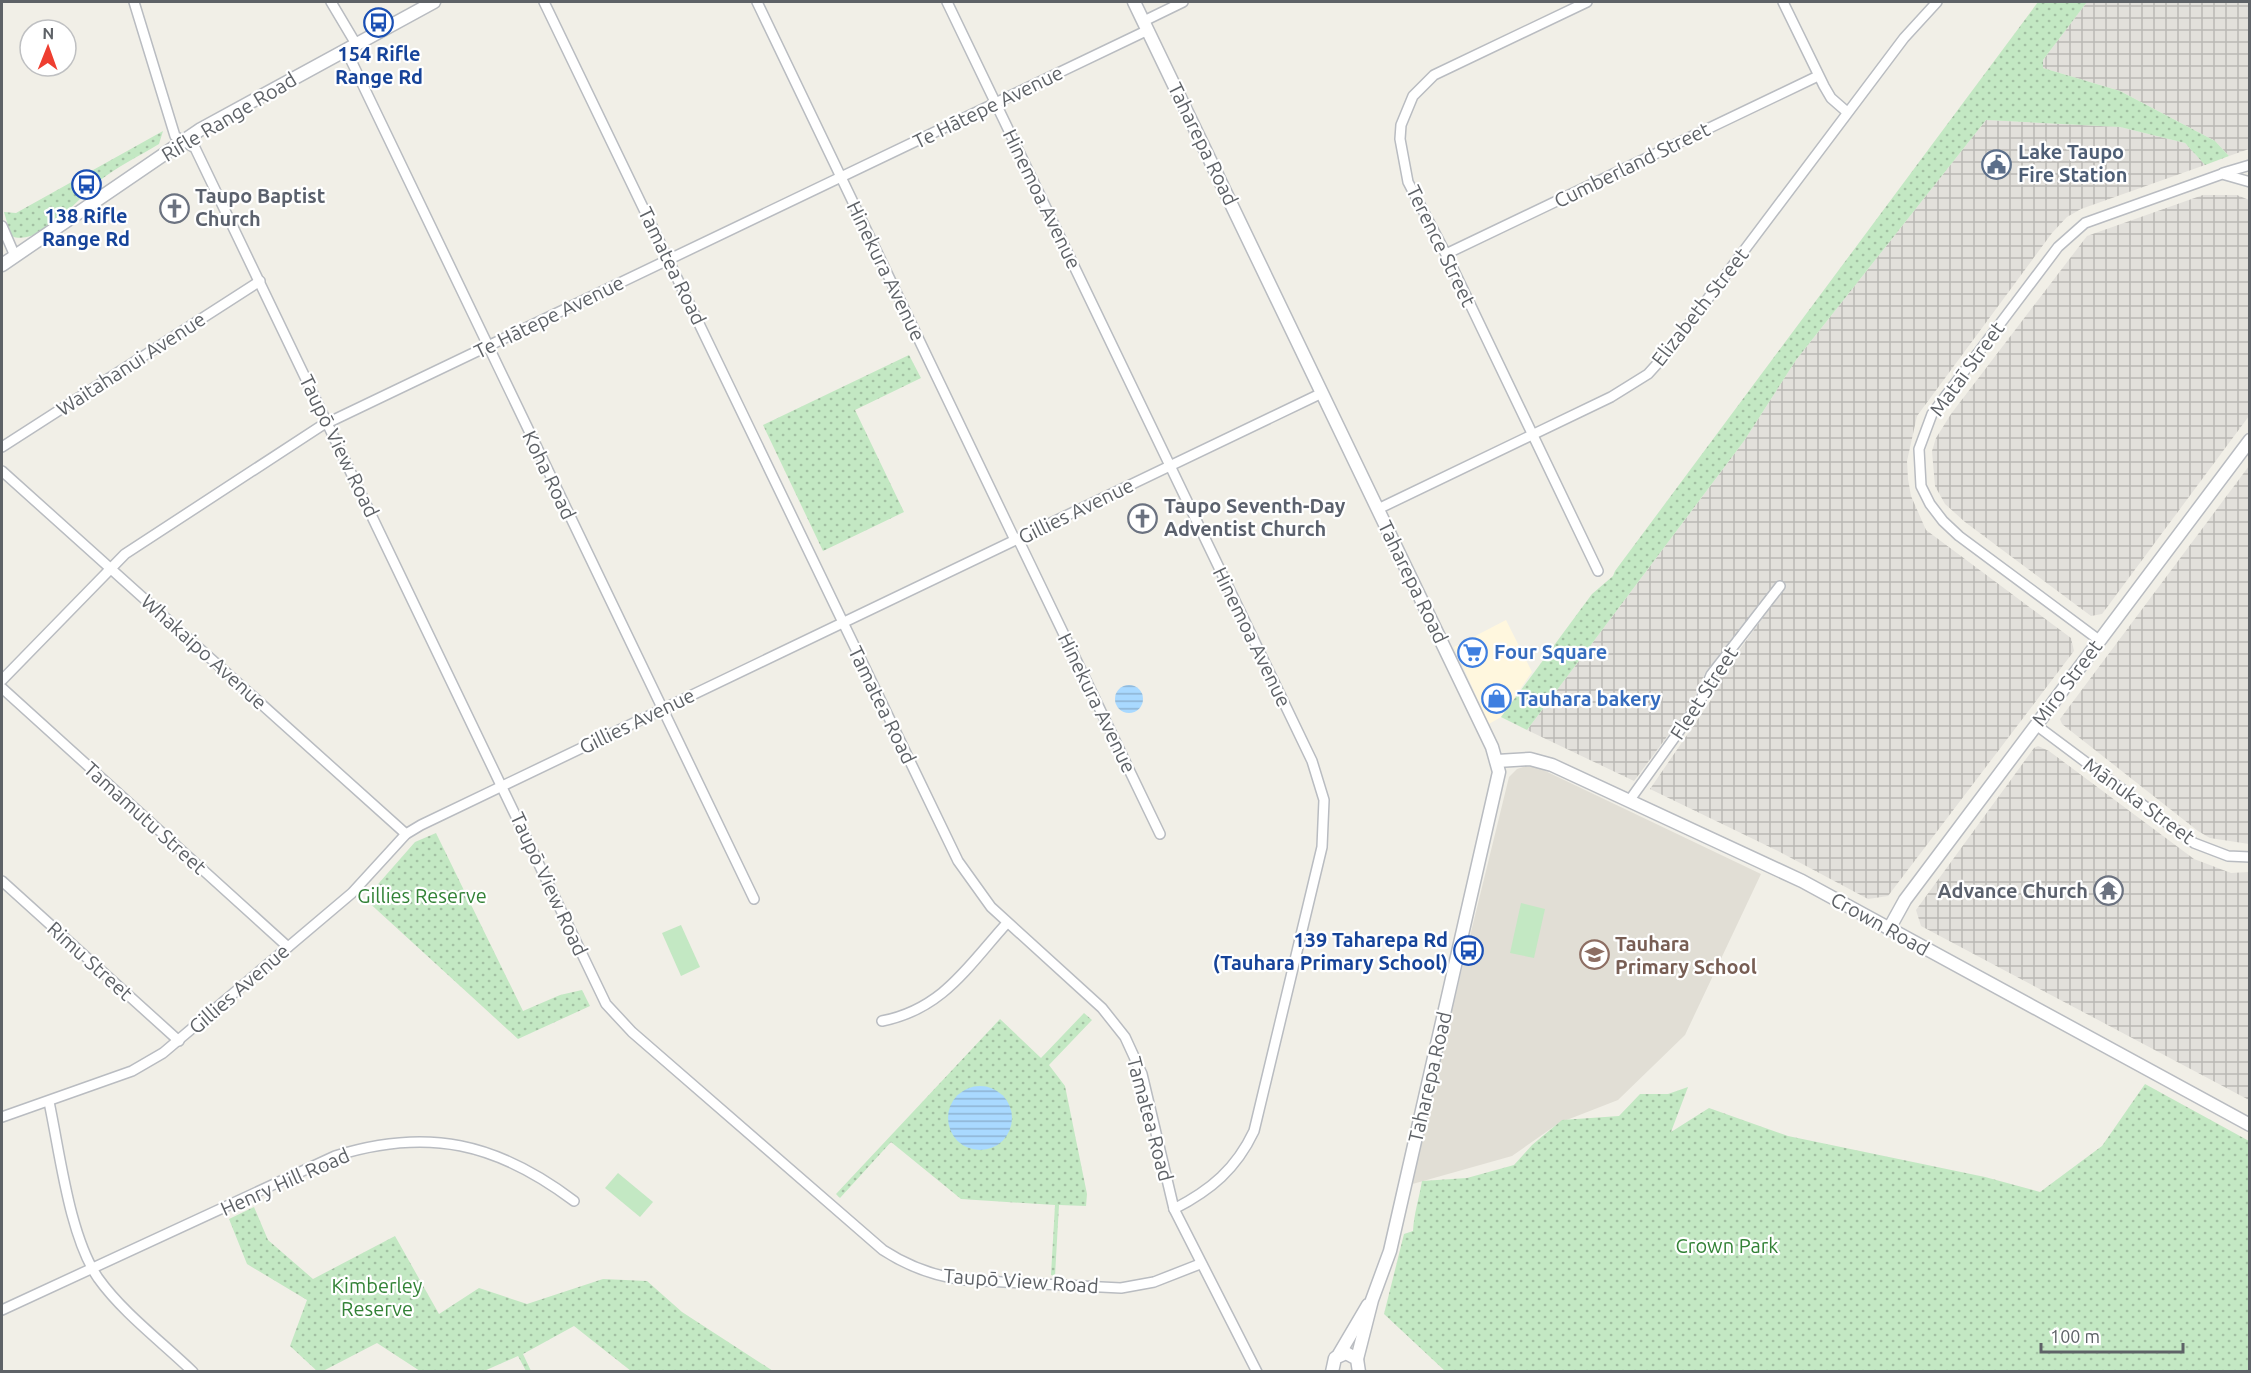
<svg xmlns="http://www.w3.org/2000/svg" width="2251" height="1373" viewBox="0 0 2251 1373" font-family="Ubuntu,sans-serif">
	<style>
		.commercial { fill: #fff7de }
		.industrial { fill: url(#industrial-grid) }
		.education { fill: #e1ded5 }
		.grass { fill: url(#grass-dots) }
		.garden { fill: #c3e8c3 }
		.water { fill: url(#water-rules) }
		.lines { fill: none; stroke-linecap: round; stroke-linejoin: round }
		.minor-casing { stroke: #b9bcc1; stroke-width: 12 }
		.tertiary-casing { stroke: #b9bcc1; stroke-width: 15 }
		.minor { stroke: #fff; stroke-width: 9 }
		.tertiary { stroke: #fff; stroke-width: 12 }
		.labels { text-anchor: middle; stroke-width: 4.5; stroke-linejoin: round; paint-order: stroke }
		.transit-label { font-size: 20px; font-weight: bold; fill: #164399; stroke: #fff }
		.street-label { font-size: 20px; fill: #5e6267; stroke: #fff }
		.service-label { font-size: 20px; font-weight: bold; fill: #4e5e75; stroke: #fff; text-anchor: start }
		.worship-label { font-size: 20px; font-weight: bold; fill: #5b616d; stroke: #fff; text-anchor: start }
		.shop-label { font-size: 20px; font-weight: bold; fill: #366cbe; stroke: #fff; text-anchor: start }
		.park-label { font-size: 20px; fill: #328236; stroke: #fff }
		.education-label { font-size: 20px; font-weight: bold; fill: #785e54; stroke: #fff; text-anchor: start }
	</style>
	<defs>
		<pattern id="industrial-grid" width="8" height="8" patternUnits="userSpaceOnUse" patternTransform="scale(1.5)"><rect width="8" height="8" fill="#e2e0db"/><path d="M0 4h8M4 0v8" fill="none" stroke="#bab9b5"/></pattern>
		<pattern id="grass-dots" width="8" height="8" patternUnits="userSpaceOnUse" patternTransform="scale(1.5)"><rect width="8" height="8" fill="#c3e8c3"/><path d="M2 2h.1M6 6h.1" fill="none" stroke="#a2bfa2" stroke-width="1.8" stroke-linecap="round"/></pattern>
		<pattern id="water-rules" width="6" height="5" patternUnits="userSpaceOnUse" patternTransform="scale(1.5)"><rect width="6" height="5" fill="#a9d9ff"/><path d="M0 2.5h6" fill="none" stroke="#8db3d2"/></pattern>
	</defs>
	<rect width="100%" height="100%" fill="#f1efe7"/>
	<!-- commercial -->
	<polygon class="commercial" points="1506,620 1532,672 1501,717 1489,724 1454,647"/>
	<!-- industrial -->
	<g class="industrial">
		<polygon points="2087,2 2249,2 2249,149 2229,156 2215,141 2120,91 2043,68 2043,60"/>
		<polygon points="1986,120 2120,127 2185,143 2205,165 2081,209 2067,217 2052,233 1917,416 1907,461 1908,479 1911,496 1926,530 2071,638 2074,651 1888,896 1868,899 1778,851 1650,789 1711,700 1719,678 1785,587 1779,581 1705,673 1695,699 1634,781 1527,730 1744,441 1796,360"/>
		<polygon points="2203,195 2237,195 2249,200 2249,416 2102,614 2091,616 1965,522 1945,504 1935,486 1932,451 1936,438 1951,414 2087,236"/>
		<polygon points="2249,466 2250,844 2249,844 2210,838 2198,831 2062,724 2060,719"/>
		<polygon points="2038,746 2049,751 2194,859 2231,873 2249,872 2249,1100 1921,926 1916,910 2034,748"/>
	</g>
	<!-- education -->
	<polygon class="education" points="1526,766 1539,768 1761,874 1685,1035 1618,1100 1559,1123 1512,1156 1409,1185 1509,777 1517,769"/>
	<!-- grass -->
	<g class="grass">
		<polygon points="2038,2 2087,2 2043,60 2043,68 2120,91 2215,141 2229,156 2205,165 2185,143 2120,127 1986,120 1796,360 1744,441 1527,730 1501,717 1592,594 1613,576 1615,571"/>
		<path d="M163,131L159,144C139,156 117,167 99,181C78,198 40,248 11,236L4,212L16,213Z"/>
		<polygon points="909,355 921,378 855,410 904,512 823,551 763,425"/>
		<polygon points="436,833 523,1011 560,995 582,990 590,1006 518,1039 365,899 415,842"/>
		<polygon points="1084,1013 1092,1020 1049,1065 1065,1086 1087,1194 1086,1206 1059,1205 1055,1276 1051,1275 1055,1205 961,1199 891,1142 840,1198 836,1194 1000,1019 1041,1058"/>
		<path d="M2145,1084L2249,1141V1371H1445L1384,1314L1404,1234L1413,1231C1414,1213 1419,1199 1422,1181L1467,1178L1514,1165L1532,1145L1562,1120L1619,1116L1640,1094H1668L1688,1087L1671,1132L1709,1108L1788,1136L1985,1177L2040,1192L2102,1146Z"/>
		<polygon points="254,1207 268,1240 313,1279 395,1236 439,1314 479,1288 527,1304 603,1279 647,1281 682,1312 773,1371 631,1371 574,1326 523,1354 531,1371 526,1371 518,1356 484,1371 420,1371 377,1343 323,1371 317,1371 290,1346 307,1300 247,1264 229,1219"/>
	</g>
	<!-- garden -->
	<g class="garden">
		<polygon points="1521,903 1545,909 1534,958 1510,953"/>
		<polygon points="681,925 700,967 681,976 662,933"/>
		<polygon points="618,1173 653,1202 640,1217 605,1188"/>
	</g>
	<!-- water -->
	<g class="water">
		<circle cx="1129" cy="699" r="14"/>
		<circle cx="980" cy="1118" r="32"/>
	</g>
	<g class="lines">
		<defs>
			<g id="minor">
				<path d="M134,2L175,136L195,148L606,1004L632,1032L883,1250C909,1267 934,1276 964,1280L1121,1288L1154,1282L1200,1264"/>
				<polyline points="331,2 356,44"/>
				<polyline points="544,2 958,861 991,907 1102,1008 1125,1037 1142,1074 1174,1209 1257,1372"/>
				<polyline points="757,2 1015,540"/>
				<path d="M947,2L1312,761L1324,800L1322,847L1254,1131C1236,1169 1211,1190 1174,1209"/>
				<polyline points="1587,2 1434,75 1413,96 1401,125 1400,139 1408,182 1446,254 1598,571"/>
				<polyline points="1783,2 1824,86 1831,98 1847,112"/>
				<polyline points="1144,21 1183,2"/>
				<polyline points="346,50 754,899"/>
				<polyline points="2223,173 2250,165"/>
				<polyline points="2,226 15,256"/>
				<polyline points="1446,254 1818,76"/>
				<polyline points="2,447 260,281"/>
				<polyline points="2,471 406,834"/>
				<polyline points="1378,509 1611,397 1648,374 1667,353 1904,38 1937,2"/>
				<polyline points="1018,539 1160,834"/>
				<polyline points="2099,640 1959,536 1943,521 1930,504 1921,486 1919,449 1932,414 2058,247 2085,223 2222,174 2250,182"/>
				<polyline points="2,680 125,554 321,426 1148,30"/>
				<polyline points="2,688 288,947"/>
				<polyline points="2036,725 2194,843 2228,856 2250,857"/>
				<polyline points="1629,801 1700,702 1711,675 1780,586"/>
				<polyline points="2,881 179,1041"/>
				<path d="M882,1021C943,1009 968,966 1007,923"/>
				<path d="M49,1102C60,1153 69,1235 98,1278C123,1313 162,1342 193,1372"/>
				<polyline points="2,1117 132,1071 163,1053 352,893 406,834 421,825 1322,393"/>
				<path d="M2,1310L335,1156C428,1127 497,1143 574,1201"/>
			</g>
			<g id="tertiary">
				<polyline points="1134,2 1492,747 1499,772 1390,1251 1372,1300 1357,1359"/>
				<polyline points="2,265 201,129 434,2"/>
				<polyline points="1497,761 1530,759 1552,765 1802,881 2250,1125"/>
				<polyline points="1889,929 1905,900 2250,440"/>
				<polyline points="1338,1356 1368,1305"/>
				<polyline points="1332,1372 1335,1358 1346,1353 1357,1359 1359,1372"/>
			</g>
		</defs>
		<!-- minor casing -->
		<use href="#minor" class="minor-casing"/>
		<!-- tertiary casing -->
		<use href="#tertiary" class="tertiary-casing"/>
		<!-- minor -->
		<use href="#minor" class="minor"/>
		<!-- tertiary -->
		<use href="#tertiary" class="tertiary"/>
	</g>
	<!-- icons -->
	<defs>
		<symbol id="bus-ring" viewBox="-11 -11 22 22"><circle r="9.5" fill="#fff" stroke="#1a4fb4" stroke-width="1.5"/><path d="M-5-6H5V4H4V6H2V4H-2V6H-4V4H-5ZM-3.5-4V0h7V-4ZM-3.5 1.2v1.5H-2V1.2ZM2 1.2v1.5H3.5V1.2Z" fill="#1a4fb4"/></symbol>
		<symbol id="civic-ring" viewBox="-11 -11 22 22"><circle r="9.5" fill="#fff" stroke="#5c6f8a" stroke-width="1.5"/><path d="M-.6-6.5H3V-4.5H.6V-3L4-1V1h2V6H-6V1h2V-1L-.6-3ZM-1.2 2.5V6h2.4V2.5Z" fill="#5c6f8a"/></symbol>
		<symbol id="church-ring" viewBox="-11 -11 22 22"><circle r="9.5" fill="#fff" stroke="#6b7280" stroke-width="1.5"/><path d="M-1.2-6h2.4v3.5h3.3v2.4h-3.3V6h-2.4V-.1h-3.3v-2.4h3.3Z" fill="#6b7280"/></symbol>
		<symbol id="supermarket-ring" viewBox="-11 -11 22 22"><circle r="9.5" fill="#fff" stroke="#3f7fe0" stroke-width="1.5"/><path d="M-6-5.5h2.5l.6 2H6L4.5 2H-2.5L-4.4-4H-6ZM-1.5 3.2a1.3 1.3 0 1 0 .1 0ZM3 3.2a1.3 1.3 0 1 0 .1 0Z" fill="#3f7fe0"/></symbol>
		<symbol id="shop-ring" viewBox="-11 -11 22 22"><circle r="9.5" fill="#fff" stroke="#3f7fe0" stroke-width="1.5"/><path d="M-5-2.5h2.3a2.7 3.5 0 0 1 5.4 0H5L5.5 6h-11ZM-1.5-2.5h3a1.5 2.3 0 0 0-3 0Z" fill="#3f7fe0"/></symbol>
		<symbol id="temple-ring" viewBox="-11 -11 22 22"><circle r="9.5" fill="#fff" stroke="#6b7280" stroke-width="1.5"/><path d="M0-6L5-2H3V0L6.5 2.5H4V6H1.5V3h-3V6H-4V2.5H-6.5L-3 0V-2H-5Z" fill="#6b7280"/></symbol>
		<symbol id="school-ring" viewBox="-11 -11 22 22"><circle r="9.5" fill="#fff" stroke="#8d6e63" stroke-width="1.5"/><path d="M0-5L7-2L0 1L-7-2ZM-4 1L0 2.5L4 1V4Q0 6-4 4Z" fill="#8d6e63"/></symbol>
	</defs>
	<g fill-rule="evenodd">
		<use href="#bus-ring" x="362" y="6" width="33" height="33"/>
		<use href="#civic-ring" x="1980" y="148" width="33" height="33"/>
		<use href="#bus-ring" x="70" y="168" width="33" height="33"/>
		<use href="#church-ring" x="158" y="192" width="33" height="33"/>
		<use href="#church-ring" x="1126" y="502" width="33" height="33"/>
		<use href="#supermarket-ring" x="1456" y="636" width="33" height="33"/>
		<use href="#shop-ring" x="1480" y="682" width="33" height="33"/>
		<use href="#temple-ring" x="2092" y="874" width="33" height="33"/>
		<use href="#bus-ring" x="1452" y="934" width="33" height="33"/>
		<use href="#school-ring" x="1578" y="938" width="33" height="33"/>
	</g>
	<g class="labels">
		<!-- transit labels -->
		<g class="transit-label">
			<text x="379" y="61">154 Rifle<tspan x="379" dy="23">Range Rd</tspan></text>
			<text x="86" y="223">138 Rifle<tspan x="86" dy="23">Range Rd</tspan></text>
			<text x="1448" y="947" text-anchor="end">139 Taharepa Rd<tspan x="1448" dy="23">(Tauhara Primary School)</tspan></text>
		</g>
		<!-- street labels -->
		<g class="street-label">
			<text transform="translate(988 107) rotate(-26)" y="7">Te Hātepe Avenue</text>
			<text transform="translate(229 117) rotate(-31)" y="7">Rifle Range Road</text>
			<text transform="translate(1203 144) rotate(64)" y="7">Taharepa Road</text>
			<text transform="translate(1632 165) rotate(-26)" y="7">Cumberland Street</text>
			<text transform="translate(1042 199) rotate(64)" y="7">Hinemoa Avenue</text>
			<text transform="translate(1441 246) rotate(64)" y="7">Terence Street</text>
			<text transform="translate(672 266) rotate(64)" y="7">Tamatea Road</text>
			<text transform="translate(886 271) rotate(64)" y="7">Hinekura Avenue</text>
			<text transform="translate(1700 307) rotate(-52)" y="7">Elizabeth Street</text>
			<text transform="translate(549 317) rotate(-26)" y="7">Te Hātepe Avenue</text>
			<text transform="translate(131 364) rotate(-33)" y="7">Waitahanui Avenue</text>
			<text transform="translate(1967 369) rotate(-54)" y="7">Mataī Street</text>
			<text transform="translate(339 446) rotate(64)" y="7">Taupō View Road</text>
			<text transform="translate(549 475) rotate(64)" y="7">Koha Road</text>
			<text transform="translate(1076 511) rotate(-26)" y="7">Gillies Avenue</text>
			<text transform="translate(1413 582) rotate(64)" y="7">Taharepa Road</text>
			<text transform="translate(1252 637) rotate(64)" y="7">Hinemoa Avenue</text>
			<text transform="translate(204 652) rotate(42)" y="7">Whakaipo Avenue</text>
			<text transform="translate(2067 683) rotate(-53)" y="7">Miro Street</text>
			<text transform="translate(1704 693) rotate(-57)" y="7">Fleet Street</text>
			<text transform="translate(1097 703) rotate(64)" y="7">Hinekura Avenue</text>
			<text transform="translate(882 705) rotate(64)" y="7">Tamatea Road</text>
			<text transform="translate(637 721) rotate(-26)" y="7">Gillies Avenue</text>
			<text transform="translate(2139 801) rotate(36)" y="7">Mānuka Street</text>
			<text transform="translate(145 818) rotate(42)" y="7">Tamamutu Street</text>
			<text transform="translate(549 884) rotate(65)" y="7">Taupō View Road</text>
			<text transform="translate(1880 924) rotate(29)" y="7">Crown Road</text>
			<text transform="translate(90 961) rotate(42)" y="7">Rimu Street</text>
			<text transform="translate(239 989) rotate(-41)" y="7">Gillies Avenue</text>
			<text transform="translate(1430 1077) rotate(-77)" y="7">Taharepa Road</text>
			<text transform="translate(1150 1119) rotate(75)" y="7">Tamatea Road</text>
			<text transform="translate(285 1182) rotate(-24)" y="7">Henry Hill Road</text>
			<text transform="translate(1021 1281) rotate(4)" y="7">Taupō View Road</text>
		</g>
		<!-- service labels -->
		<g class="service-label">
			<text x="2018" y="159">Lake Taupo<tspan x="2018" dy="23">Fire Station</tspan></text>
		</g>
		<!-- worship labels -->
		<g class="worship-label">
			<text x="195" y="203">Taupo Baptist<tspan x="195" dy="23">Church</tspan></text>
			<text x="1164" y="513">Taupo Seventh-Day<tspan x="1164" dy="23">Adventist Church</tspan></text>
			<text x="2088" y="898" text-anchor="end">Advance Church</text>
		</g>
		<!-- shop labels -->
		<g class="shop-label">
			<text x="1494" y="659">Four Square</text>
			<text x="1517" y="706">Tauhara bakery</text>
		</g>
		<!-- park labels -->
		<g class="park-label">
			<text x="422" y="903">Gillies Reserve</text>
			<text x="1727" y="1253">Crown Park</text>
			<text x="377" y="1293">Kimberley<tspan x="377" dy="23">Reserve</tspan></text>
		</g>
		<!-- education labels -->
		<g class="education-label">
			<text x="1615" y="951">Tauhara<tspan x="1615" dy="23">Primary School</tspan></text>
		</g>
	</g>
	<!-- border -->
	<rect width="2251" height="1373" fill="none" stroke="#5e6267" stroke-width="6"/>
	<!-- north arrow -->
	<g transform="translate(48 48) rotate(1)"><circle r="28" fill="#ffffff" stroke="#bfc0c2" stroke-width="1.5"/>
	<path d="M0-4.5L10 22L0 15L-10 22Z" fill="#ee3e30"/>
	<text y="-9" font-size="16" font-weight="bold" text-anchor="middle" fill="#5e6267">N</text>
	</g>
	<!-- scale -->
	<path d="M2041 1343v9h142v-9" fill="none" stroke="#5e6267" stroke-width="3"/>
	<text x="2050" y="1343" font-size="18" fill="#5e6267" stroke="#ffffff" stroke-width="4.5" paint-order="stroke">100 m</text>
</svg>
